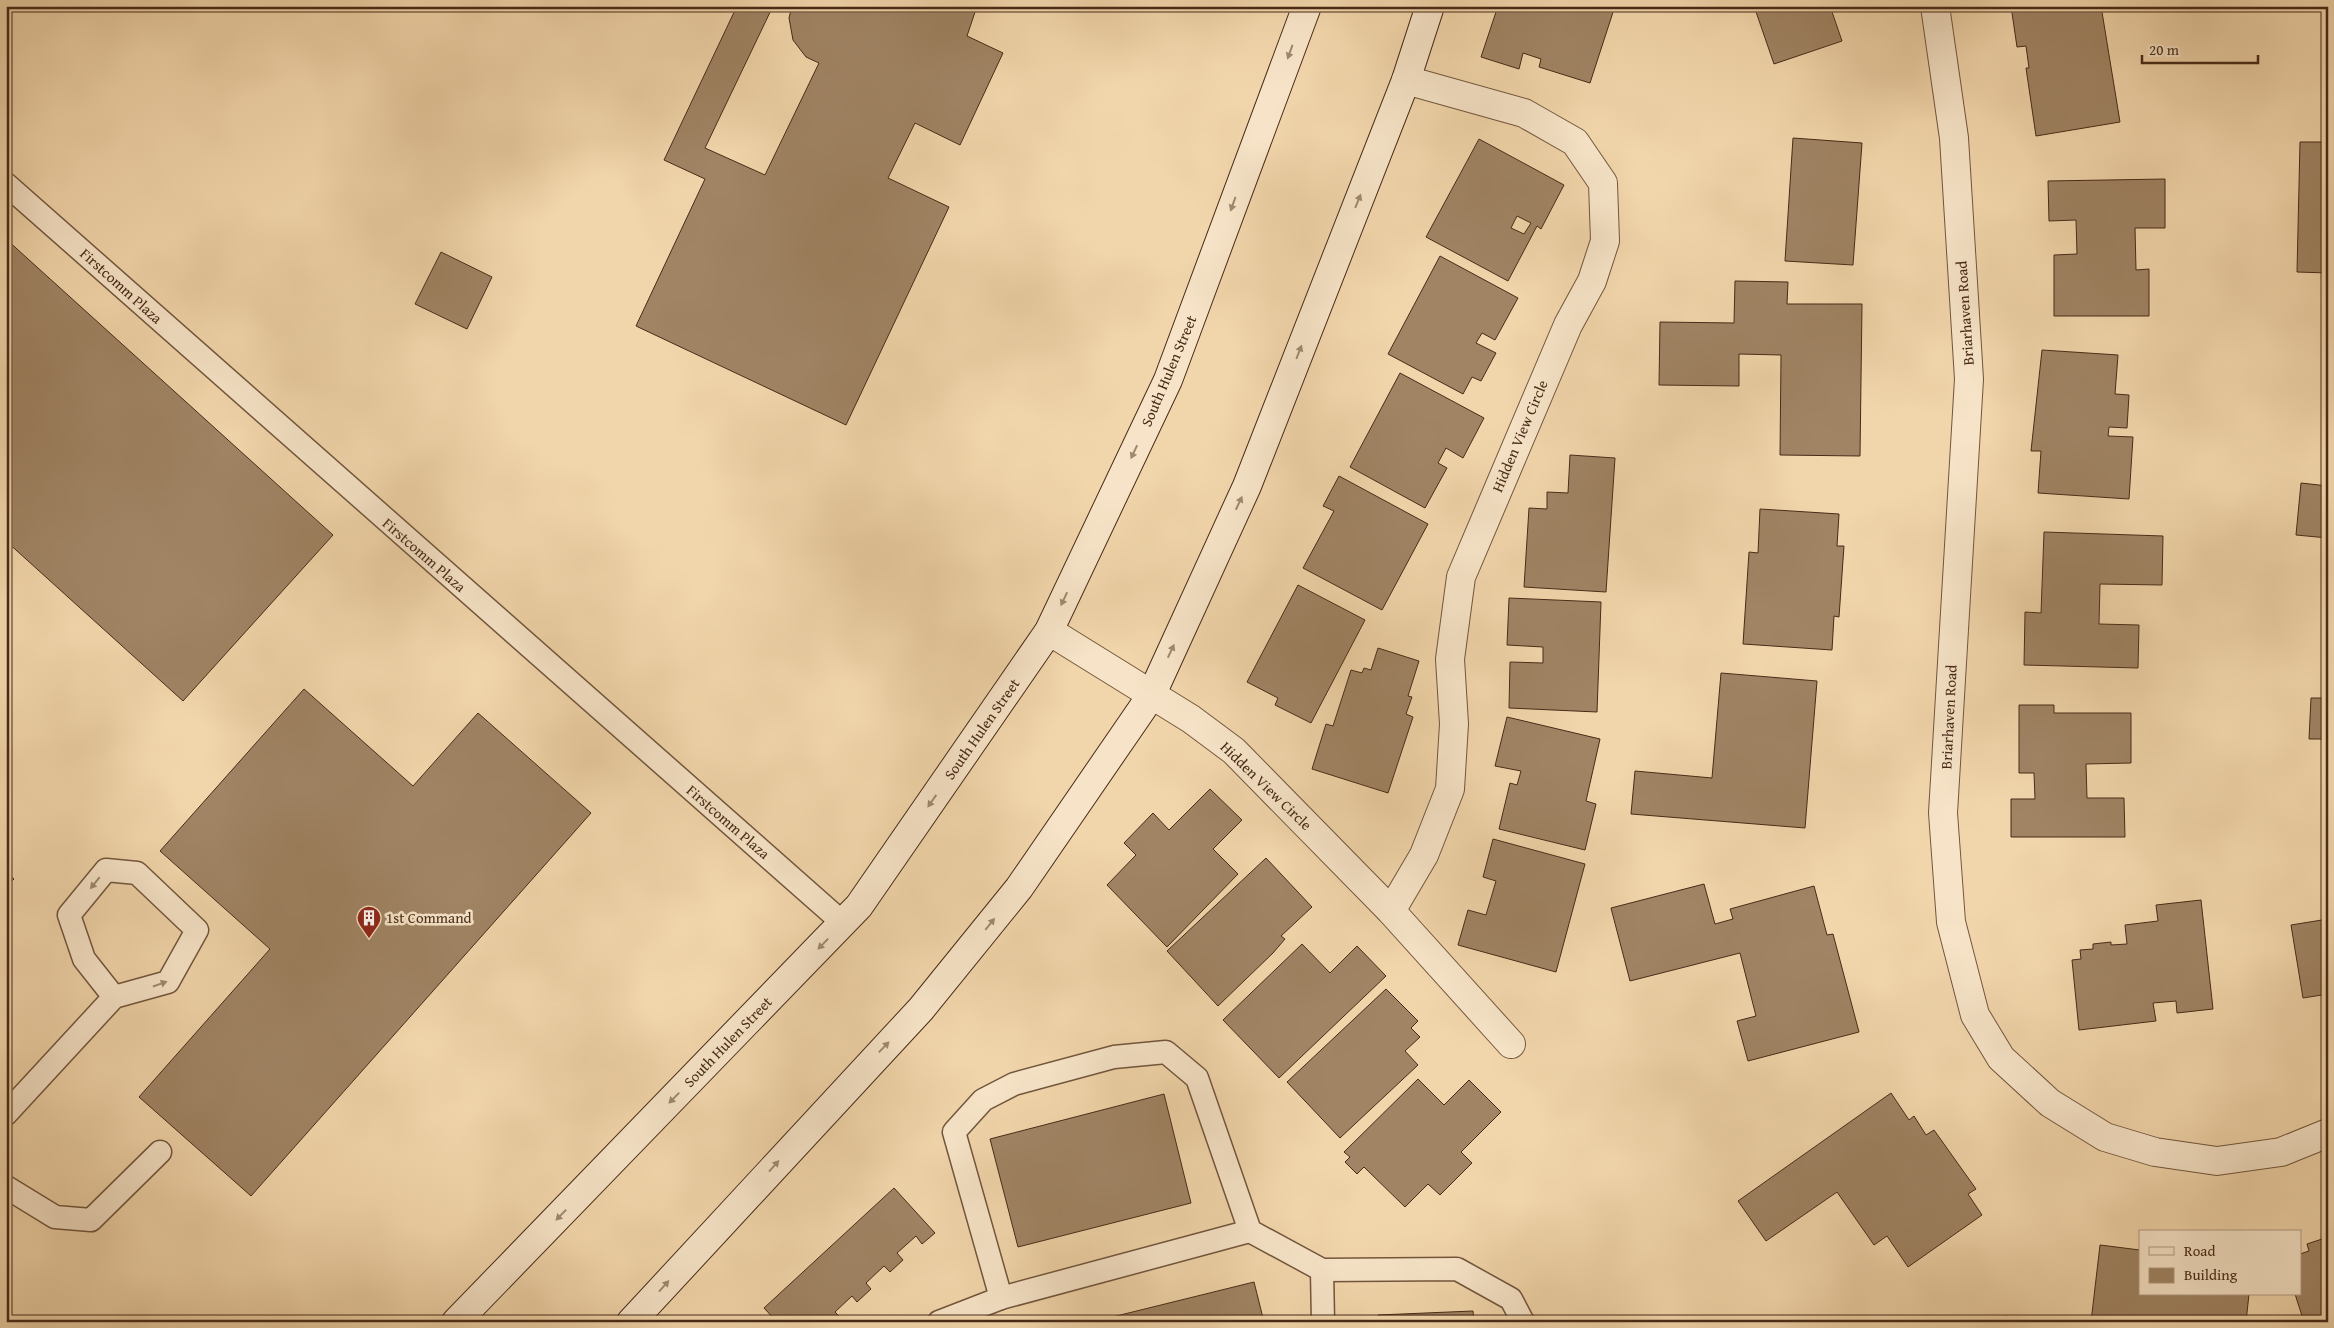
<svg xmlns="http://www.w3.org/2000/svg" width="2334" height="1328" viewBox="0 0 2334 1328" font-family="'Gentium Book Plus',serif">
	<style>
		.building { fill: #a08464; stroke: #472b18; fill-rule: evenodd }
		.lines { fill: none; stroke-linecap: round; stroke-linejoin: round }
		.service-casing { stroke: #72563d; stroke-width: 25 }
		.minor-casing { stroke: #72563d; stroke-width: 30 }
		.secondary-casing { stroke: #472b18; stroke-width: 30 }
		.service { stroke: #f7e4c8; stroke-width: 22 }
		.minor { stroke: #f7e4c8; stroke-width: 28 }
		.secondary { stroke: #f7e4c8; stroke-width: 28 }
		.oneway { fill: #9f8870 }
		.labels { text-anchor: middle; stroke-width: 5; stroke-linejoin: round; paint-order: stroke }
		.street-label { font-size: 15px; fill: #472b18; stroke: #f7e4c8 }
		.poi-label { font-size: 15px; fill: #472b18; stroke: #f7e4c8; text-anchor: start }
	</style>
	<rect width="100%" height="100%" fill="#f2d6ab"/>
	<filter id="stains"><feTurbulence type="fractalNoise" baseFrequency=".004" numOctaves="4"/><feColorMatrix values="0 0 0 0 .2 0 0 0 0 .09 0 0 0 0 .02 0 0 0 .5 -.17"/></filter>
	<radialGradient id="worn" r=".72"><stop offset=".6" stop-color="#630" stop-opacity="0"/><stop offset="1" stop-color="#630" stop-opacity=".3"/></radialGradient>
	<!-- building -->
	<g class="building">
		<polygon points="737,6 773,6 705,148 765,175 819,63 806,57 793,40 789,18 792,6 977,6 967,36 1003,53 960,145 915,123 888,178 949,207 846,425 636,326 705,179 664,160"/>
		<polygon points="1498,6 1615,6 1590,83 1539,67 1541,59 1523,53 1519,69 1481,57"/>
		<polygon points="1754,6 1830,6 1842,41 1774,64"/>
		<polygon points="2011,6 2101,6 2120,122 2036,136 2026,68 2029,68 2026,46 2017,47"/>
		<polygon points="1793,138 1862,143 1853,265 1785,261"/>
		<path d="M1479,139L1564,185L1541,229L1537,226L1508,281L1426,237ZM1517,216L1531,223L1524,234L1511,228Z"/>
		<polygon points="2300,142 2328,142 2328,273 2297,272"/>
		<polygon points="2165,179 2165,228 2135,228 2136,270 2149,269 2149,316 2054,316 2054,255 2077,254 2076,220 2049,221 2048,181"/>
		<polygon points="6,239 333,535 183,701 6,541"/>
		<polygon points="441,252 492,277 467,329 415,304"/>
		<polygon points="1440,256 1518,298 1495,340 1482,333 1476,343 1496,353 1481,381 1472,377 1463,394 1388,354"/>
		<polygon points="1735,281 1788,282 1787,304 1862,304 1860,456 1780,455 1781,355 1739,354 1739,386 1659,385 1660,322 1734,323"/>
		<polygon points="2042,350 2118,355 2115,394 2129,395 2127,428 2109,427 2108,436 2133,437 2129,499 2038,493 2041,451 2031,451"/>
		<polygon points="1400,373 1484,418 1463,458 1446,448 1438,463 1447,468 1425,508 1350,467"/>
		<polygon points="1570,455 1615,458 1606,592 1524,587 1529,508 1547,509 1547,492 1568,493"/>
		<polygon points="1339,476 1428,524 1382,610 1303,568 1334,511 1323,506"/>
		<polygon points="2301,483 2328,486 2328,538 2296,535"/>
		<polygon points="1760,509 1839,514 1837,546 1844,546 1839,617 1834,616 1832,650 1743,644 1749,552 1758,553"/>
		<polygon points="2044,532 2163,536 2162,585 2100,584 2099,624 2139,625 2138,668 2024,665 2025,612 2041,613"/>
		<polygon points="1298,585 1365,620 1311,723 1275,705 1278,698 1247,682"/>
		<polygon points="1509,598 1601,602 1597,712 1509,708 1510,662 1543,663 1543,647 1507,645"/>
		<polygon points="1378,648 1419,661 1408,696 1412,697 1406,714 1413,717 1388,793 1312,769 1326,724 1333,726 1351,670 1362,673 1364,668 1371,670"/>
		<polygon points="1721,673 1817,681 1805,828 1631,814 1635,771 1712,778"/>
		<polygon points="304,689 413,786 478,713 591,813 251,1196 139,1097 270,949 160,851"/>
		<polygon points="2311,698 2328,698 2328,739 2309,739"/>
		<polygon points="2019,705 2054,705 2054,713 2131,713 2131,763 2086,764 2087,798 2124,798 2125,837 2011,837 2011,799 2035,799 2034,773 2019,773"/>
		<polygon points="1507,717 1600,739 1586,801 1596,804 1585,850 1499,829 1510,783 1517,785 1521,771 1495,766"/>
		<polygon points="1210,789 1242,820 1213,849 1238,874 1167,947 1107,885 1136,855 1124,843 1153,813 1169,830"/>
		<polygon points="1493,839 1585,864 1556,972 1458,945 1468,910 1486,915 1496,881 1483,877"/>
		<polygon points="1266,858 1312,907 1281,936 1285,939 1273,953 1218,1006 1167,951"/>
		<polygon points="6,872 14,879 6,887"/>
		<polygon points="1704,884 1715,924 1733,919 1730,909 1814,886 1827,935 1833,934 1859,1032 1748,1061 1737,1021 1756,1016 1740,953 1630,981 1611,908"/>
		<polygon points="2201,900 2213,1009 2177,1013 2176,1001 2153,1003 2156,1021 2079,1030 2072,960 2081,959 2080,950 2093,949 2093,944 2111,942 2111,945 2127,944 2125,925 2158,921 2156,905"/>
		<polygon points="2328,919 2328,994 2303,998 2291,925"/>
		<polygon points="1302,944 1330,973 1357,946 1386,976 1279,1078 1223,1020"/>
		<polygon points="1386,989 1418,1021 1411,1028 1420,1037 1405,1051 1418,1065 1340,1138 1287,1082"/>
		<polygon points="1418,1079 1444,1105 1469,1080 1501,1112 1461,1152 1472,1163 1440,1195 1428,1184 1405,1207 1364,1167 1357,1174 1345,1162 1350,1157 1344,1152"/>
		<polygon points="1891,1093 1909,1120 1914,1116 1926,1135 1934,1130 1976,1189 1968,1194 1982,1215 1908,1267 1887,1236 1874,1245 1837,1192 1766,1241 1738,1201"/>
		<polygon points="1164,1094 1191,1203 1018,1247 990,1139"/>
		<polygon points="894,1188 935,1233 922,1244 916,1236 897,1253 903,1260 890,1272 884,1266 866,1283 871,1289 857,1302 852,1296 835,1312 840,1317 835,1322 777,1322 764,1308"/>
		<polygon points="2328,1237 2328,1322 2304,1322 2295,1294 2300,1294 2300,1254 2309,1251 2307,1244"/>
		<polygon points="2100,1245 2140,1250 2140,1294 2249,1294 2246,1322 2091,1322"/>
		<polygon points="1254,1282 1264,1322 1092,1322"/>
		<polygon points="1473,1311 1474,1322 1379,1322 1378,1315"/>
		<polygon points="2004,1316 2056,1322 2003,1322"/>
	</g>
	<g class="lines">
		<defs>
			<g id="service">
				<polyline points="6,184 843,923"/>
				<polyline points="6,1114 114,997 168,982 197,930 137,873 106,870 69,915 84,959 114,997"/>
				<polyline points="6,1187 55,1217 91,1220 160,1152"/>
				<polyline points="1322,1270 1323,1322"/>
				<polyline points="1001,1298 954,1132 983,1100 1014,1084 1114,1057 1166,1052 1197,1078 1250,1231 1322,1270 1457,1269 1511,1299 1523,1322"/>
				<polyline points="939,1322 1001,1298 1250,1231"/>
			</g>
			<g id="minor">
				<polyline points="1935,6 1954,138 1969,379 1943,813 1951,922 1975,1015 2001,1058 2050,1103 2105,1137 2155,1152 2217,1161 2281,1152 2328,1133"/>
				<polyline points="1049,631 1191,719 1234,751 1391,911 1511,1044"/>
				<polyline points="1391,911 1424,855 1450,789 1454,724 1450,659 1461,577 1568,325 1592,281 1605,241 1603,183 1575,142 1524,113 1406,80"/>
			</g>
			<g id="secondary">
				<polyline points="456,1322 859,906 1049,631 1168,380 1307,6"/>
				<polyline points="631,1322 921,1009 1019,888 1151,696 1247,486 1406,80 1430,6"/>
			</g>
		</defs>
		<!-- service casing -->
		<use href="#service" class="service-casing"/>
		<!-- minor casing -->
		<use href="#minor" class="minor-casing"/>
		<!-- secondary casing -->
		<use href="#secondary" class="secondary-casing"/>
		<!-- service -->
		<use href="#service" class="service"/>
		<!-- minor -->
		<use href="#minor" class="minor"/>
		<!-- secondary -->
		<use href="#secondary" class="secondary"/>
	</g>
	<!-- one-way arrows -->
	<defs><path id="oneway-solid" d="M-6-.8H1V-3.2L6.5 0L1 3.2V.8H-6Z" transform="scale(1.25)"/></defs>
	<g class="oneway">
		<use href="#oneway-solid" transform="translate(1290 52) rotate(110)"/>
		<use href="#oneway-solid" transform="translate(1358 201) rotate(-68)"/>
		<use href="#oneway-solid" transform="translate(1233 204) rotate(110)"/>
		<use href="#oneway-solid" transform="translate(1299 352) rotate(-69)"/>
		<use href="#oneway-solid" transform="translate(1134 452) rotate(115)"/>
		<use href="#oneway-solid" transform="translate(1239 503) rotate(-65)"/>
		<use href="#oneway-solid" transform="translate(1064 599) rotate(115)"/>
		<use href="#oneway-solid" transform="translate(1171 651) rotate(-65)"/>
		<use href="#oneway-solid" transform="translate(932 801) rotate(125)"/>
		<use href="#oneway-solid" transform="translate(95 883) rotate(129)"/>
		<use href="#oneway-solid" transform="translate(990 924) rotate(-51)"/>
		<use href="#oneway-solid" transform="translate(823 944) rotate(134)"/>
		<use href="#oneway-solid" transform="translate(160 984) rotate(-19)"/>
		<use href="#oneway-solid" transform="translate(884 1047) rotate(-46)"/>
		<use href="#oneway-solid" transform="translate(674 1098) rotate(134)"/>
		<use href="#oneway-solid" transform="translate(774 1166) rotate(-48)"/>
		<use href="#oneway-solid" transform="translate(561 1215) rotate(134)"/>
		<use href="#oneway-solid" transform="translate(664 1286) rotate(-48)"/>
	</g>
	<!-- icons -->
	<defs>
		<symbol id="building-pin" viewBox="-11 -11 22 30"><path d="M0 17L-7.5 6A9.5 9.5 0 1 1 7.5 6Z" fill="#8f2418" stroke="#f7e4c8"/><path d="M-4-6H4V6H1V3H-1V6H-4ZM-2.5-4.3h1.7v1.8h-1.7ZM.8-4.3h1.7v1.8H.8ZM-2.5-1h1.7V.8h-1.7ZM.8-1h1.7V.8H.8Z" fill="#fff"/></symbol>
	</defs>
	<g fill-rule="evenodd">
		<use href="#building-pin" x="355" y="904" width="28" height="38"/>
	</g>
	<g class="labels">
		<!-- street labels -->
		<g class="street-label">
			<text transform="translate(121 286) rotate(42)" y="5">Firstcomm Plaza</text>
			<text transform="translate(1965 313) rotate(-94)" y="5">Briarhaven Road</text>
			<text transform="translate(1169 371) rotate(-67)" y="5">South Hulen Street</text>
			<text transform="translate(1520 436) rotate(-67)" y="5">Hidden View Circle</text>
			<text transform="translate(424 555) rotate(41)" y="5">Firstcomm Plaza</text>
			<text transform="translate(1949 717) rotate(-87)" y="5">Briarhaven Road</text>
			<text transform="translate(982 729) rotate(-55)" y="5">South Hulen Street</text>
			<text transform="translate(1266 786) rotate(44)" y="5">Hidden View Circle</text>
			<text transform="translate(728 822) rotate(41)" y="5">Firstcomm Plaza</text>
			<text transform="translate(728 1042) rotate(-46)" y="5">South Hulen Street</text>
		</g>
		<!-- poi labels -->
		<g class="poi-label">
			<text x="386" y="923">1st Command</text>
		</g>
	</g>
	<!-- margin -->
	<rect width="2334" height="1328" fill="none" stroke="#f2d6ab" stroke-width="25"/>
	<rect x="8" y="8" width="2319" height="1313" fill="none" stroke="#472b18" stroke-width="2.5"/>
	<rect x="12" y="12" width="2309" height="1303" fill="none" stroke="#472b18"/>
	<!-- legend -->
	<rect x="2139" y="1230" width="162" height="65" fill="#f7e4c8" stroke="#b19a82"/>
	<rect x="2149" y="1247" width="25" height="8" fill="#f7e4c8" stroke="#b19a82"/>
	<text x="2184" y="1256" font-size="15" fill="#472b18">Road</text>
	<rect x="2149" y="1268" width="25" height="15" fill="#a08464" stroke="#b19a82"/>
	<text x="2184" y="1280" font-size="15" fill="#472b18">Building</text>
	<!-- scale -->
	<path d="M2142 55v8h116v-8" fill="none" stroke="#472b18" stroke-width="2.5"/>
	<text x="2149" y="55" font-size="15" fill="#472b18" stroke="#f7e4c8" stroke-width="4" paint-order="stroke">20 m</text>
	<rect width="100%" height="100%" filter="url(#stains)"/>
	<rect width="100%" height="100%" fill="url(#worn)"/>
</svg>
